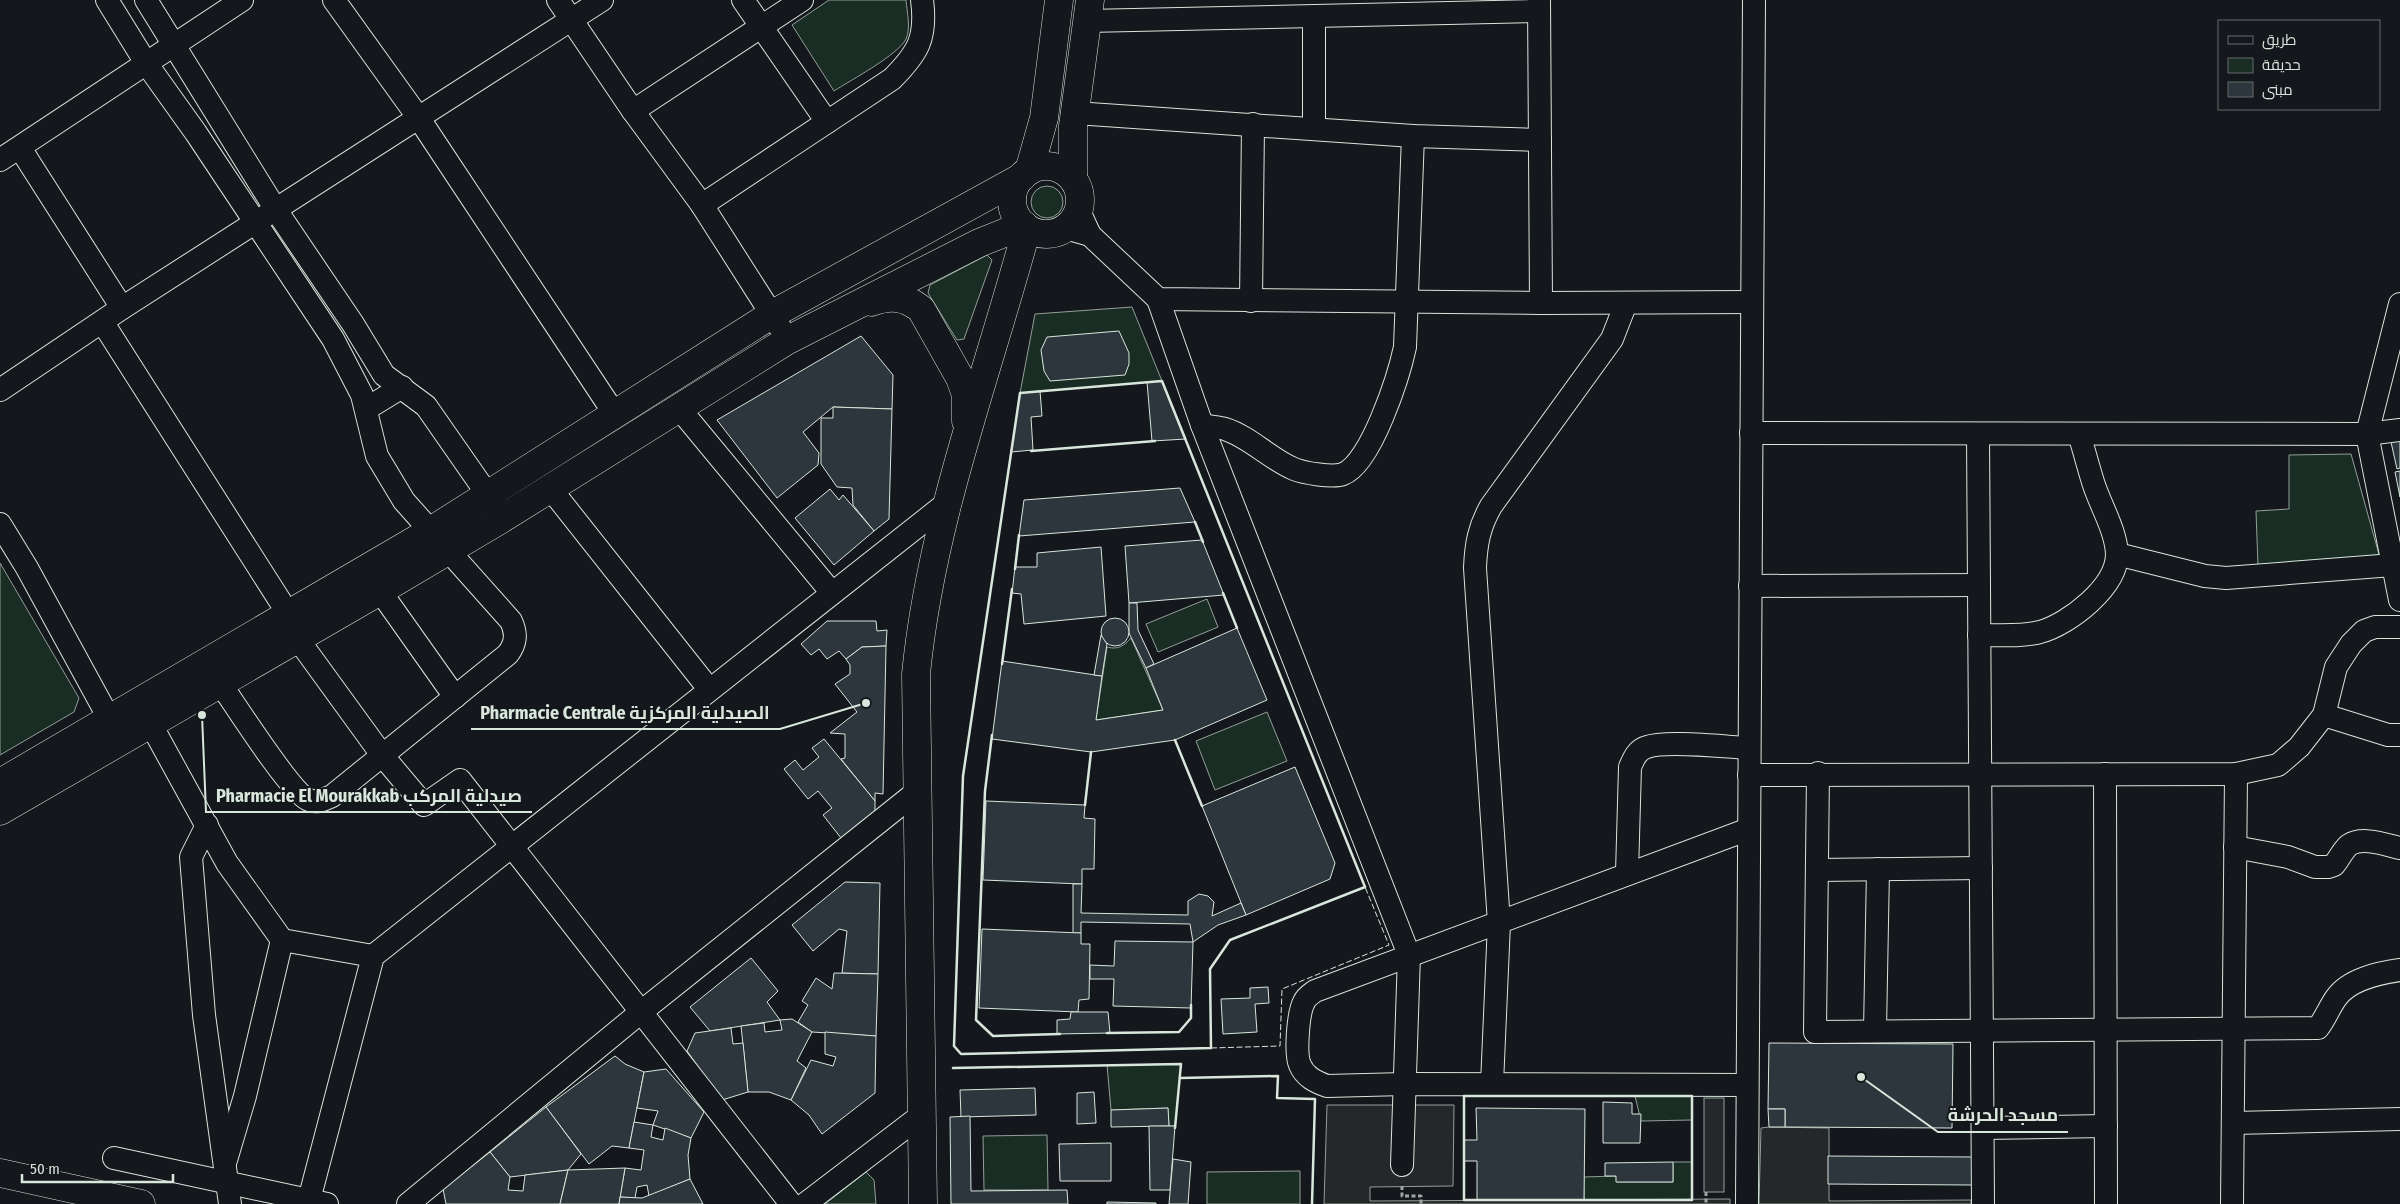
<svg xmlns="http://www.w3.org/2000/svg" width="2400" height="1204" viewBox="0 0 2400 1204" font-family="'Fira Sans Condensed',Cairo,sans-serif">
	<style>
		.green { fill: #1a2d24; stroke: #939e99 }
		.parking { fill: #24282b; stroke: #939e99 }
		.building { fill: #2c363c; stroke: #d8e6dc }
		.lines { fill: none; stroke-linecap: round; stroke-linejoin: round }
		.minor-casing { stroke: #d8e6dc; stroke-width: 24 }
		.major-casing { stroke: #d8e6dc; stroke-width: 29 }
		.path { stroke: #9da8a2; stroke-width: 3; stroke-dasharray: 4 2.5; stroke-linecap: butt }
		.minor { stroke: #14181c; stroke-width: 22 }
		.major { stroke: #14181c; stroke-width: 28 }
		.fence { stroke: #d8e6dc; stroke-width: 1; stroke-dasharray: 6 2.5; stroke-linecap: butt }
		.wall { stroke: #d8e6dc; stroke-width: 2.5 }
		.leader { fill: none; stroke: #d8e6dc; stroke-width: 2 }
		.callout-dot { fill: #d8e6dc; stroke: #14181c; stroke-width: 2 }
		.callout-label { font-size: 18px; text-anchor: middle; font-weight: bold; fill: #d8e6dc; stroke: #14181c; stroke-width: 4; stroke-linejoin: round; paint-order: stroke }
	</style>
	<rect width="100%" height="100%" fill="#14181c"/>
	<!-- green -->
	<g class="green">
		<path d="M829,0H906C907,12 911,28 906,39C898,55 851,80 834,91L792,25Z"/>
		<circle cx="1047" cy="202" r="16"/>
		<polygon points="987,255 992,260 964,339 957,340 928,293 930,285"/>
		<polygon points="1132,307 1162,381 1020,393 1035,314"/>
		<polygon points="2351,454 2380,558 2258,566 2256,511 2289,509 2289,455"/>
		<polygon points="0,563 79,698 74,712 0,755"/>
		<polygon points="1207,599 1218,627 1158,652 1146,624"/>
		<path d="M1131,638L1163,710L1096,720L1107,647C1118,650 1124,646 1131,638Z"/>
		<polygon points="1267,712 1287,761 1215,790 1196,741"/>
		<polygon points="1181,1064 1175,1126 1169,1126 1168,1108 1111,1110 1107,1065"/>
		<polygon points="1635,1096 1692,1096 1692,1120 1641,1121"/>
		<polygon points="1047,1135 1048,1190 984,1190 983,1136"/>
		<polygon points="1673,1162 1692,1162 1692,1200 1584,1200 1584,1177 1616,1176 1617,1182 1673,1182"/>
		<polygon points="1300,1171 1300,1204 1207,1204 1207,1172"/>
		<polygon points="866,1172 874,1180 876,1204 825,1204"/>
	</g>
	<!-- parking -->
	<g class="parking">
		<rect x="1704" y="1098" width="20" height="94"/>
		<polygon points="1327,1105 1454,1105 1453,1186 1370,1187 1370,1201 1730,1199 1730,1204 1324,1204"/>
		<polygon points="1769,1127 1829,1128 1829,1201 1971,1200 1971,1204 1759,1204 1761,1128"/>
	</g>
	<!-- building -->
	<g class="building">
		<polygon points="1119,331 1129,353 1129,364 1125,375 1050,381 1044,371 1041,350 1047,337"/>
		<polygon points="861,336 893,375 892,409 833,407 803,432 819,453 818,465 777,498 717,420"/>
		<polygon points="1162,381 1186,439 1152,441 1147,382"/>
		<polygon points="1040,391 1042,416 1031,417 1033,450 1011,452 1020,393"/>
		<polygon points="833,407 892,409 889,519 874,531 853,505 852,488 837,487 821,464 821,418 833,418"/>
		<polygon points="2400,440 2400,468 2397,469 2391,442"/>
		<polygon points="2400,471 2400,497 2395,472"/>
		<polygon points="1180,488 1195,522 1019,536 1024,500"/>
		<polygon points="830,489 839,500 843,495 874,531 834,565 795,518"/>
		<polygon points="1202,540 1224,595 1129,603 1125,546"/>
		<polygon points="1101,547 1106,616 1024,624 1021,594 1012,593 1015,567 1037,567 1037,553"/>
		<polygon points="1129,603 1137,603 1138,630 1154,664 1146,668 1129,633"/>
		<circle cx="1115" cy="632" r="14"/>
		<polygon points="827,621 876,621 877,631 887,630 886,646 862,647 846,659 839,651 827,659 819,649 811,655 801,644"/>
		<polygon points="1237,628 1267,700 1175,740 1091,752 992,739 1002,661 1102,676 1096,720 1163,710 1146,668"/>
		<polygon points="1101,635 1107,644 1102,676 1094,675"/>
		<polygon points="886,646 883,794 875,793 875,801 841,759 845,758 845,734 830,733 857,712 835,684 850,674 850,665 846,659 862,647"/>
		<polygon points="824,739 875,801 875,811 841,838 823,815 832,808 818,791 808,799 784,769 795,760 803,770 819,757 812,748"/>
		<polygon points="1295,767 1335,863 1330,879 1246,915 1202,806"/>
		<polygon points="986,801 1085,805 1084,818 1095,819 1094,869 1082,869 1082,884 983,880"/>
		<polygon points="845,882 880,883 878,974 842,973 847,931 839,929 813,951 792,925"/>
		<polygon points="1073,884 1082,884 1081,913 1188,915 1188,901 1199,894 1208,896 1214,902 1212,916 1241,903 1246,915 1218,925 1193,942 1190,924 1081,922 1081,933 1073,933"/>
		<polygon points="982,929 1081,933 1081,944 1090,944 1089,999 1079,1000 1078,1012 979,1008"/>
		<polygon points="1115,941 1193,942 1191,1008 1113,1006 1114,979 1090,979 1090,965 1114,966"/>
		<polygon points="751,958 778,991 767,1002 780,1020 710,1031 690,1007"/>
		<polygon points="834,973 878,974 876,1036 812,1032 798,1022 808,1005 802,1001 816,978 832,989"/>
		<polygon points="1268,987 1269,1003 1255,1004 1257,1032 1223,1034 1221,999 1250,998 1250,988"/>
		<polygon points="1071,1012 1108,1012 1110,1033 1057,1034 1057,1020 1070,1019"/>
		<polygon points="792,1019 812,1032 797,1061 806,1068 791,1100 769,1092 748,1092 741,1026 764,1023 765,1032 782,1030 780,1020"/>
		<polygon points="731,1028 733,1044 743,1043 748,1092 722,1100 687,1051 695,1033"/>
		<polygon points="825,1032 876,1036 875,1093 822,1134 809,1115 791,1100 811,1060 833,1066 836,1057 825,1054"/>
		<polygon points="1769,1043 1953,1044 1952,1128 1785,1127 1785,1109 1768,1109"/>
		<polygon points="615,1056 625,1064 644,1072 629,1148 612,1146 589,1164 546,1107"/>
		<polygon points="666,1069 704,1112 691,1138 653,1125 658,1111 637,1108 644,1072"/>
		<polygon points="1035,1088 1036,1115 961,1117 960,1090"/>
		<polygon points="1094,1092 1096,1123 1077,1124 1077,1093"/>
		<polygon points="1603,1102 1632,1103 1632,1114 1641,1114 1640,1143 1603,1143"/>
		<polygon points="546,1107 581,1154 568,1170 510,1177 490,1152"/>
		<polygon points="1168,1108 1169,1126 1111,1127 1111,1110"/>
		<polygon points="1476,1108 1585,1109 1584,1200 1477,1200 1477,1161 1464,1161 1464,1140 1477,1140"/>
		<polygon points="1768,1109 1785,1109 1785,1127 1769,1127"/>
		<polygon points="970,1116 971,1191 1067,1190 1068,1204 951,1204 950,1117"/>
		<polygon points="634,1122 653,1125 651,1137 663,1140 665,1128 691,1138 688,1155 690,1179 649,1196 647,1185 637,1187 635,1198 620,1197 625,1168 641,1170 644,1150 629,1148"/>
		<polygon points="1149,1126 1175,1126 1170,1190 1150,1190"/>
		<polygon points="1111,1143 1111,1181 1060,1181 1059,1144"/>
		<polygon points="490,1152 510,1177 508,1190 523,1191 525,1175 568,1170 560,1204 446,1204 443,1189"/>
		<polygon points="1828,1156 1972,1157 1972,1185 1828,1184"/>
		<polygon points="1173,1159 1191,1162 1188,1204 1169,1204"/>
		<polygon points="1673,1162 1673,1182 1616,1182 1616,1176 1605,1176 1605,1163"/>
		<polygon points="625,1168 619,1204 560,1204 568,1170"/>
		<polygon points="690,1179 703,1204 619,1204 620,1197 642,1198"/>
		<polygon points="1107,1202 1156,1203 1156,1204 1107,1204"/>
	</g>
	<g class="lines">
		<defs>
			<g id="minor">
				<path d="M107,0L146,63L196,133L333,339L362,395L377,456L404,501L511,621C517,634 516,643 508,654L332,796C323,800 316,804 307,799C290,791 234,703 220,683"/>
				<polyline points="146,0 276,210 353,324 384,375 426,406 497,508"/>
				<polyline points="334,0 418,117 614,413"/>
				<polyline points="558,0 633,111 702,205 788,340"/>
				<polyline points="743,0 827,122"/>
				<polyline points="1539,0 1541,303"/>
				<polyline points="1314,16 1314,129"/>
				<polyline points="1087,21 1539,11"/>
				<polyline points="633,111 802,0"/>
				<polyline points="1075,113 1413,136 1540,140"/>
				<polyline points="20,148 122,308"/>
				<polyline points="0,160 242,0"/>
				<path d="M702,205L892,79C918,53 927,38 922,0"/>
				<polyline points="1065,228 1090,235 1079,211"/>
				<polyline points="1090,235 1158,299 1541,303 1752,302"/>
				<polyline points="1158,299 1202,425 1409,955 1402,1165"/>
				<polyline points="1251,301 1253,124"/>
				<polyline points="2400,304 2367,434 2400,600"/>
				<polyline points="103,323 289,615"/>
				<polyline points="0,390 122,308 602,0"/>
				<polyline points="678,407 832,593"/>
				<polyline points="366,409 402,387"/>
				<path d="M1202,425C1210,427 1218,427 1225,429C1250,437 1270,459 1294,469C1304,473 1333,478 1343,474C1371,464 1399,375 1405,347L1413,136"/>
				<polyline points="1751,433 2367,434 2400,430"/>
				<polyline points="1978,434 1983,1204"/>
				<polyline points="550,488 709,689"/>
				<polyline points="0,524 27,568 117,733"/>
				<polyline points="2117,554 2205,576 2226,578 2393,565"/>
				<polyline points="1750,586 1979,585"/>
				<polyline points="380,591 455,697"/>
				<path d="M1979,635C1999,635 2020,637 2040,632C2069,624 2117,587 2117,554C2116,530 2100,505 2093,482C2088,466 2084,450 2079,434"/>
				<polyline points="297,638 382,755 424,805 460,780 791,1204"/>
				<polyline points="143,710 227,863 282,940 373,956"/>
				<polyline points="2324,715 2388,735 2400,735"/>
				<path d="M1818,773L1815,1032L2318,1028C2326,1017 2329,1008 2336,998C2349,979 2379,973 2400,970"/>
				<polyline points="2105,774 2106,1204"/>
				<polyline points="1749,775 2236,774 2278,765 2299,747 2324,715 2336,667 2351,644 2364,631 2375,627 2400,627"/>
				<polyline points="207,825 191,857 204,1015 230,1204"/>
				<path d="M2235,847L2288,857L2315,867H2328L2334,865C2339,859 2343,850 2349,845C2363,836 2386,845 2400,848"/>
				<polyline points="1817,870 1981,868"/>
				<path d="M1627,873L1630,767C1634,758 1637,750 1647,747C1666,740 1726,747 1749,748"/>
				<polyline points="1875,1031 1878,869"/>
				<path d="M1492,1084L1499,923L1475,568C1476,544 1479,527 1491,506L1612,339L1626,303"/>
				<path d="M1747,1085L1404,1084L1327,1086C1316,1082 1305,1077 1300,1065C1295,1054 1298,1013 1304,1002C1306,997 1311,994 1315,991L1749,829"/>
				<polyline points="2233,1123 2400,1119"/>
				<polyline points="1983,1128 2106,1126"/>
				<polyline points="114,1158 327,1204"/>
				<polyline points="226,1160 245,1096 282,940"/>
				<polyline points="309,1200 373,956 948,502"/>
				<polyline points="408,1204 641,1012 919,790"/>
				<polyline points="805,1204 923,1114"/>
				<polyline points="1747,1204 1754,0"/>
				<polyline points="2232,1204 2236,774"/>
			</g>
			<g id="major">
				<circle cx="1046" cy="200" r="34"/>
				<polyline points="1029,171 1044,118 1059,0"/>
				<polyline points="1073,179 1073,126 1090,0"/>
				<path d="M871,302C891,295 904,296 921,309L960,378L966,395V421"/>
				<polyline points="0,783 429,532 771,315 1022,177"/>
				<polyline points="0,811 380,591 503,518 788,340 979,243 1024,225"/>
				<polyline points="0,1173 141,1204"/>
				<path d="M923,1204L916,674C931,521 987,376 1027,228"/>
			</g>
		</defs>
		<!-- minor casing -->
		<use href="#minor" class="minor-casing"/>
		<!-- major casing -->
		<use href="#major" class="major-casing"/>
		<!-- path -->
		<g class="path">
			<polyline points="1402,1186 1402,1196 1421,1196 1421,1204"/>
			<polyline points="1706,1192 1706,1204"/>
		</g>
		<!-- minor -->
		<use href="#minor" class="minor"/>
		<!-- major -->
		<use href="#major" class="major"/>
		<!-- fence -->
		<polyline class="fence" points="1211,1048 1280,1046 1282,989 1389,945 1365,887"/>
		<!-- wall -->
		<g class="wall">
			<polygon points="1162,381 1365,887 1230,940 1210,969 1211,1048 961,1054 954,1046 963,776 1020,393"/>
			<polyline points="1031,451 1155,441"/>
			<polyline points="1195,522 1203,542"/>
			<polyline points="1015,569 1019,535"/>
			<polyline points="1223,593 1237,628"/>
			<polyline points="1002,664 1012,589"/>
			<polyline points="992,735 985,791 976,1020 993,1036 1060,1034"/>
			<polyline points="1175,740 1202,806"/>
			<polyline points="1085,805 1091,752"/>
			<polyline points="1107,1033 1179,1032 1191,1018 1191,1005"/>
			<polyline points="953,1068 1181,1064 1175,1128"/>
			<polyline points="1180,1078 1278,1076 1277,1098 1315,1099 1312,1204"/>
			<rect x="1464" y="1096" width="228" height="104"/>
		</g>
	</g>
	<!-- callouts -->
	<path class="leader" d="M866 703L780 729H471M202 715L206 812H532M1861 1077L1938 1132H2068"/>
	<g class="callout-dot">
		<circle cx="866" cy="703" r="5"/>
		<circle cx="202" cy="715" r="5"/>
		<circle cx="1861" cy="1077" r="5"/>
	</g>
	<g class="callout-label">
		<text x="625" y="719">Pharmacie Centrale الصيدلية المركزية</text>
		<text x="369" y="802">Pharmacie El Mourakkab صيدلية المركب</text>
		<text x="2003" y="1121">مسجد الحرشة</text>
	</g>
	<!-- legend -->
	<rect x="2218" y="20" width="162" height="90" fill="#14181c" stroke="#626a69"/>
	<rect x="2228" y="36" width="25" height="8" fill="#14181c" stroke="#626a69"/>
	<text x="2262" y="45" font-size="15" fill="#d8e6dc">طريق</text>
	<rect x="2228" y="58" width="25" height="15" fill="#1a2d24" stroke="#626a69"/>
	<text x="2262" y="70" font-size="15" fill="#d8e6dc">حديقة</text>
	<rect x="2228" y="82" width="25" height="15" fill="#2c363c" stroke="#626a69"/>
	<text x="2262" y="95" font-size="15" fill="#d8e6dc">مبنى</text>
	<!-- scale -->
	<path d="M22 1174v8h151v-8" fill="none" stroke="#d8e6dc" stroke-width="2.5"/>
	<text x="30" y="1174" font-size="15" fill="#d8e6dc" stroke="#14181c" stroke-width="4" paint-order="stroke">50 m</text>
</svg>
